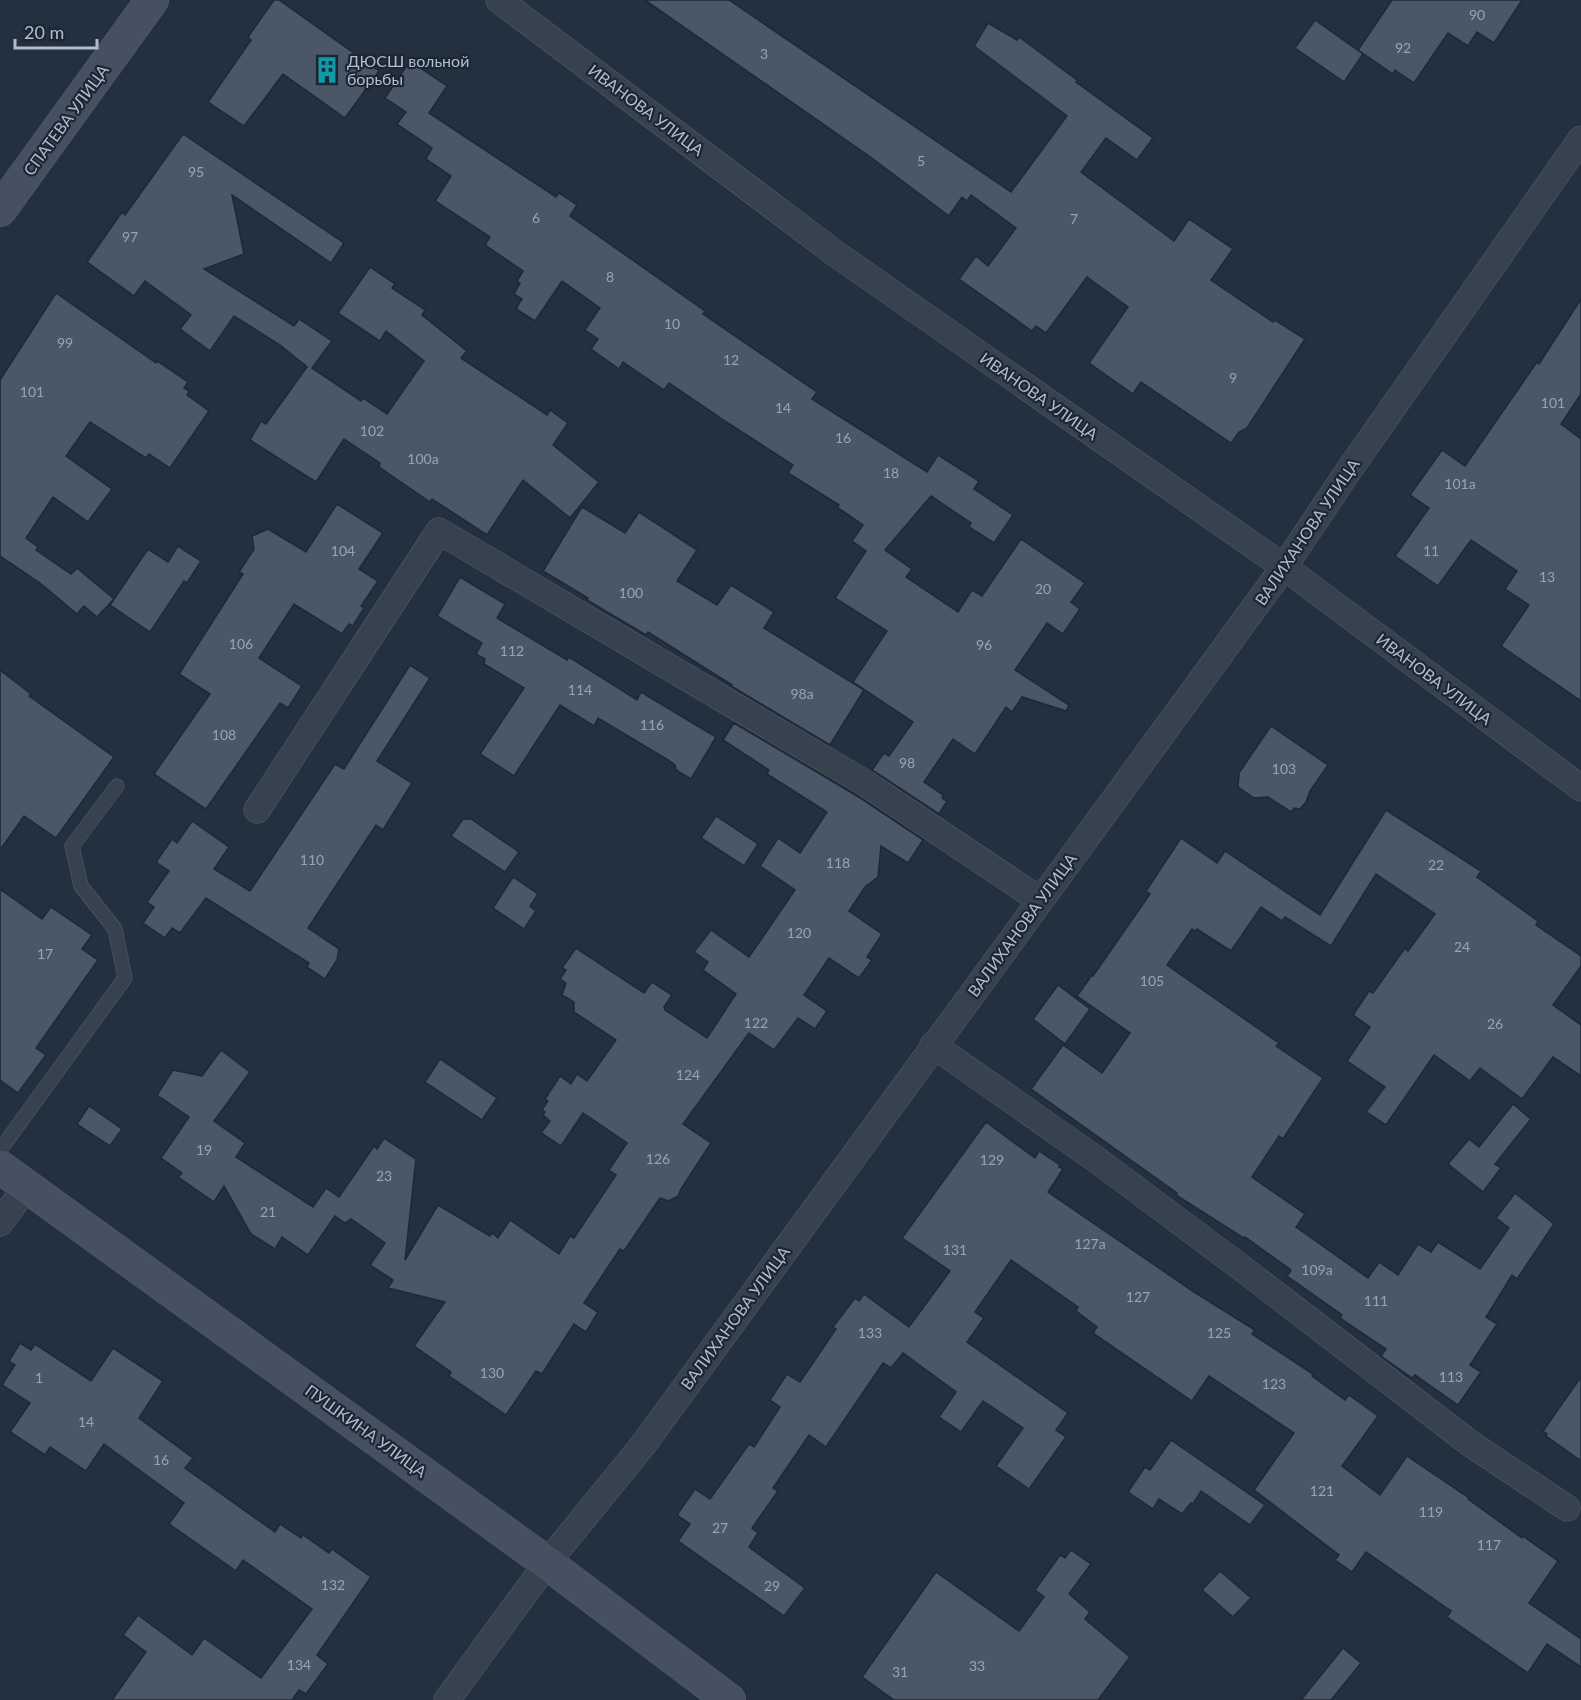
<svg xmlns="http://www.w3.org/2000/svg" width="1581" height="1700" viewBox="0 0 1581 1700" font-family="Lato,sans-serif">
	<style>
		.building { fill: #495768; stroke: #1e2936; stroke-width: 1.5 }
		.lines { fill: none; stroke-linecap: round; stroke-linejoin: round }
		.lane-casing { stroke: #55606d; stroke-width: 15 }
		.street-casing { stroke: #55606d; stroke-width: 27 }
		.secondary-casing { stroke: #55606d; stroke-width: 34 }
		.lane { stroke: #37424f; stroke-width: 14 }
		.street { stroke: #37424f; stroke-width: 26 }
		.secondary { stroke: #455162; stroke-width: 33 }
		.labels { text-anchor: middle; stroke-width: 4.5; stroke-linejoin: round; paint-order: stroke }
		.number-label { font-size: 14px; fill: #98a4b2 }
		.poi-label { font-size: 16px; fill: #b3bdca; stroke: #1c2734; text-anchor: start }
		.street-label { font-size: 16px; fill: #b3bdca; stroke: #1c2734 }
	</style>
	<rect width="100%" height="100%" fill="#23303f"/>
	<!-- building -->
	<g class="building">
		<polygon points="274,0 279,0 379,71 345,118 283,74 244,126 208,102 251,40 248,37"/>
		<polygon points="645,0 729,0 1011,192 1067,116 974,46 988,23 1017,40 1019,37 1077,80 1076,82 1153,138 1137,160 1106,138 1081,172 1174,241 1189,219 1233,249 1211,280 1273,322 1275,320 1305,339 1247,428 1239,432 1231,443 1141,382 1133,394 1089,363 1128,307 1087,277 1046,333 1036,326 1032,331 959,279 976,256 988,266 1016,228 971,195 967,201 962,197 949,216 869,156"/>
		<polygon points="1392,0 1522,0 1494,43 1477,32 1468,46 1448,33 1414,83 1395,70 1393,74 1358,50"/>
		<polygon points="1315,20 1363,54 1344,82 1295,48"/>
		<polygon points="410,61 447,86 429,113 556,197 559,193 577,205 570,216 705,311 703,314 817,392 812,399 927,472 938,455 979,481 974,489 1013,515 994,543 969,527 971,523 931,496 885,550 912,569 906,577 958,612 972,590 982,596 1021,539 1085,583 1071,602 1080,609 1063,634 1047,623 1015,670 1069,705 1066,711 1022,697 1012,712 1006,707 975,754 953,739 924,782 943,795 942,798 947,801 939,814 872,770 884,753 889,756 913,722 853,682 887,631 835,598 866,551 852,541 863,525 837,507 839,505 788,473 793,465 728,423 669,383 664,390 623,362 619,369 591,349 598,339 585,330 600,308 562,281 535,321 516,309 522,299 514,294 520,283 517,281 523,271 485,245 490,237 435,201 451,176 426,159 432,148 397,124 406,112 385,98"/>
		<polygon points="183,134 344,243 331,263 232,195 244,254 204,269 294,326 299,319 332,341 312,368 361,401 363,398 387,414 424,361 386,331 380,341 338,313 370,267 395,284 392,288 425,310 422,315 467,351 461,358 547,415 550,410 568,423 553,445 599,482 570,518 523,480 487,535 432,499 430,502 379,467 380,463 344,439 316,482 250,440 261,421 266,424 307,367 280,345 234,316 210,351 180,329 191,315 145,281 134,296 87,262 122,212 125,215"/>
		<polygon points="56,293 156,363 157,361 188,382 184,388 189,391 187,395 209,411 170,468 149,454 146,458 90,422 66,456 112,489 88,522 53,497 26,538 38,547 36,550 71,574 77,568 114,599 97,617 84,606 77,614 40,583 0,556 0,380"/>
		<polygon points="1581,299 1581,394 1561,424 1581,439 1581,701 1501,646 1529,605 1505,589 1517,571 1471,540 1438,586 1395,556 1429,508 1410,495 1442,450 1465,466 1537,362 1539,364"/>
		<polygon points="337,504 383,533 359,569 378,581 361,606 364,608 353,626 349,624 342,634 294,604 259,658 302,686 288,708 280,703 206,809 154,774 210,694 179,674 243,574 239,572 254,549 252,536 268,529 306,552"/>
		<polygon points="582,507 625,533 639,512 697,550 677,581 717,605 731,585 774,612 764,628 864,690 830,745 731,686 732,685 648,632 646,635 587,600 588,598 543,571"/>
		<polygon points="178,546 201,561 187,583 184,581 150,632 110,605 148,549 168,562"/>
		<polygon points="460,577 505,604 497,618 567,660 569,657 637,700 641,692 716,737 691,779 676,770 675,765 668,760 598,718 594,726 560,705 514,776 480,754 524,688 484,664 485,659 476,654 482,643 437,616"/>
		<polygon points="410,665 430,678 377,761 412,783 383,830 376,825 308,928 339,949 337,960 325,979 307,967 309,963 206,898 180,933 172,928 165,938 143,923 154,907 147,902 169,871 156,862 172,839 177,843 192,821 229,847 214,869 250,891 335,764 344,769"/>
		<polygon points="0,670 31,694 29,696 114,757 56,838 24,816 0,850"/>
		<polygon points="734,723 857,796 923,840 908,863 881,846 878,877 865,887 849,911 882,934 867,957 872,960 859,978 829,958 804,995 827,1011 815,1029 798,1018 774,1050 749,1033 683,1124 711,1143 681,1189 678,1196 669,1201 660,1198 624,1251 620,1249 584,1303 598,1312 586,1332 574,1324 542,1374 536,1371 506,1415 449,1376 451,1372 414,1346 445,1302 388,1288 393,1280 370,1265 385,1243 351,1219 345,1223 335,1216 308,1255 282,1237 275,1249 251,1234 224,1186 214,1202 178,1177 182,1173 161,1158 189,1117 157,1095 173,1070 202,1076 221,1050 250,1072 214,1121 245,1143 236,1157 313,1207 326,1188 339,1197 374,1146 377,1149 384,1138 416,1159 405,1260 438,1205 490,1236 492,1233 498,1238 510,1220 559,1254 570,1236 574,1238 616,1175 609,1170 627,1143 583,1113 561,1146 541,1133 550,1121 543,1115 545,1112 542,1110 548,1101 545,1099 560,1076 571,1084 577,1074 587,1081 616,1040 574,1012 574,1002 562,995 566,983 560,979 566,970 562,968 576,948 644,993 652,982 672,995 664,1007 665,1010 707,1038 736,994 703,970 708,962 694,952 711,930 749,957 795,890 760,866 778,838 800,853 827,812 767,774 769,770 723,740"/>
		<polygon points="1271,726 1328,765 1310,791 1306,802 1300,809 1294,808 1291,812 1268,797 1254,798 1238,787 1239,773"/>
		<polygon points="1386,810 1481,871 1477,877 1538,921 1536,925 1581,956 1581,966 1553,1005 1581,1025 1581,1076 1553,1057 1522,1099 1480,1068 1470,1081 1434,1055 1386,1125 1366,1112 1385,1087 1347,1061 1370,1027 1353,1015 1369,991 1373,993 1405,948 1408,951 1435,914 1376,874 1331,946 1285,917 1282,921 1261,907 1231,951 1197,929 1195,931 1192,929 1167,965 1279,1043 1276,1046 1323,1078 1283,1139 1279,1136 1252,1177 1305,1214 1296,1227 1368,1278 1379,1262 1398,1275 1418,1244 1431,1252 1438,1242 1480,1269 1509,1228 1496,1218 1515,1193 1554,1224 1517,1279 1512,1275 1486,1317 1497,1324 1470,1365 1481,1372 1458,1405 1415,1375 1412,1378 1381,1356 1386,1349 1340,1318 1342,1315 1287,1276 1291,1270 1245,1237 1245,1239 1176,1195 1177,1193 1031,1089 1063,1045 1102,1073 1130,1033 1077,996 1092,975 1093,976 1150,894 1146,891 1181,838 1217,863 1225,851 1320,915"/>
		<polygon points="716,816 758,844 744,866 701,838"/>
		<polygon points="463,819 471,819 519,852 505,872 451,836"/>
		<polygon points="513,877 538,894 530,906 536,911 524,929 493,908"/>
		<polygon points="0,889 42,919 51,907 92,935 82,949 98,960 36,1048 46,1055 18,1093 0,1080"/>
		<polygon points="1058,985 1090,1009 1065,1044 1033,1019"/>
		<polygon points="440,1059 497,1098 482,1120 425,1082"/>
		<polygon points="1513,1104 1531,1119 1495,1164 1501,1168 1483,1192 1448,1164 1469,1139 1479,1147"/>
		<polygon points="89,1106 122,1129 110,1146 77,1124"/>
		<polygon points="986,1122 1035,1158 1039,1151 1060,1165 1059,1167 1063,1169 1048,1192 1194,1292 1255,1330 1252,1334 1313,1374 1312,1376 1345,1400 1349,1395 1378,1416 1342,1466 1380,1495 1407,1456 1469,1498 1468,1499 1522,1538 1523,1536 1558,1561 1529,1603 1581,1639 1581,1667 1547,1644 1528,1673 1447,1617 1451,1611 1366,1552 1352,1572 1335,1560 1339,1555 1254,1490 1294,1433 1209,1376 1192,1401 1093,1333 1097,1327 1076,1311 1078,1307 1011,1260 975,1312 984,1318 967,1342 1068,1413 1056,1430 1066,1437 1029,1489 996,1466 1023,1428 983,1401 961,1432 939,1417 956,1392 903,1353 891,1368 883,1363 826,1447 809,1435 773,1488 778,1491 752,1528 758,1533 749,1547 805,1588 784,1616 678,1541 690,1524 677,1515 695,1489 710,1499 749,1444 754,1447 780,1407 770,1400 787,1374 800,1382 836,1329 833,1327 855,1298 859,1301 864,1294 909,1327 950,1271 902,1238"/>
		<polygon points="20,1343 31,1350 35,1344 91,1381 113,1348 163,1381 139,1418 193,1458 185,1468 275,1532 280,1524 301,1538 303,1535 329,1553 332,1549 371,1577 317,1655 328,1664 306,1694 299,1690 292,1700 112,1700 146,1652 123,1635 138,1615 192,1655 204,1638 261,1678 312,1609 243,1560 236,1571 169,1524 184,1503 104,1444 86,1471 50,1447 45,1455 10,1432 30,1403 2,1385 15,1365 9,1361"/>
		<polygon points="1581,1377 1581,1461 1546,1436 1547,1434 1543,1431"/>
		<polygon points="1171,1440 1265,1505 1250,1525 1201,1491 1193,1504 1191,1503 1182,1514 1159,1499 1153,1509 1128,1492 1145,1467 1150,1470"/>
		<polygon points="1071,1550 1091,1564 1069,1594 1090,1612 1085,1619 1130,1657 1098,1700 894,1700 862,1677 936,1572 1019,1631 1044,1597 1035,1590 1060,1555 1065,1558"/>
		<polygon points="1220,1571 1251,1598 1233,1617 1202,1590"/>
		<polygon points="1343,1648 1361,1663 1331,1700 1301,1700"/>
	</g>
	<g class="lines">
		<defs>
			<polyline id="lane" points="0,1150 125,978 115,929 81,886 72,846 117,786"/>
			<g id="street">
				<polyline points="499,0 836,254 1284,567 1581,788"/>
				<polyline points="257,810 439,531 865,783 1040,900"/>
				<polyline points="933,1045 1097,1160 1239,1266 1471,1444 1567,1508"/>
				<polyline points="0,1223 27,1186"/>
				<polyline points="447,1700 547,1563 643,1445 1284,567 1349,470 1581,139"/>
			</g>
			<g id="secondary">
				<polyline points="0,210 152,0"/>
				<polyline points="0,1167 547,1563 729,1700"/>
			</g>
		</defs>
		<!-- lane casing -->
		<use href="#lane" class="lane-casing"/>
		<!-- street casing -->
		<use href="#street" class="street-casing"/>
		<!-- secondary casing -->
		<use href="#secondary" class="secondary-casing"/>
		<!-- lane -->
		<use href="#lane" class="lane"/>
		<!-- street -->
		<use href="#street" class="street"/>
		<!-- secondary -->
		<use href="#secondary" class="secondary"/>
	</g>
	<!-- icons -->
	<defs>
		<symbol id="building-bare" viewBox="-9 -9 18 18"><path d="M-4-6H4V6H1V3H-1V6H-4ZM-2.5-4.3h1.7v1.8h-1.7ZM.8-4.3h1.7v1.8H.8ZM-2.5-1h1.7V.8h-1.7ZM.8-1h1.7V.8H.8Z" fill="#0f9aa8" stroke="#1c2734" stroke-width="2.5" paint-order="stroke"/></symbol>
	</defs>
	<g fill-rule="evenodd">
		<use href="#building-bare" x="308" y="51" width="38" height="38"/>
	</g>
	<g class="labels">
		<!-- number labels -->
		<g class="number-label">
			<text x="1477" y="20">90</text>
			<text x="1403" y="53">92</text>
			<text x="764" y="59">3</text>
			<text x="921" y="166">5</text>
			<text x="196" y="177">95</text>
			<text x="536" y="223">6</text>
			<text x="1074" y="224">7</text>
			<text x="130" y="242">97</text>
			<text x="610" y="282">8</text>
			<text x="672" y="329">10</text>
			<text x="65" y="348">99</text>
			<text x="731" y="365">12</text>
			<text x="1233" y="383">9</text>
			<text x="32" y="397">101</text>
			<text x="1553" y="408">101</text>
			<text x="783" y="413">14</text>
			<text x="372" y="436">102</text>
			<text x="843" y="443">16</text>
			<text x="423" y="464">100а</text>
			<text x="891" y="478">18</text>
			<text x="1460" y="489">101а</text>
			<text x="343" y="556">104</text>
			<text x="1431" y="556">11</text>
			<text x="1547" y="582">13</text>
			<text x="1043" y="594">20</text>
			<text x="631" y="598">100</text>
			<text x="241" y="649">106</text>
			<text x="984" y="650">96</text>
			<text x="512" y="656">112</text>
			<text x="580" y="695">114</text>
			<text x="802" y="699">98а</text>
			<text x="652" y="730">116</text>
			<text x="224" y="740">108</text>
			<text x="907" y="768">98</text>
			<text x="1284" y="774">103</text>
			<text x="312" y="865">110</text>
			<text x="838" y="868">118</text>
			<text x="1436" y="870">22</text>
			<text x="799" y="938">120</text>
			<text x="1462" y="952">24</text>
			<text x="45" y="959">17</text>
			<text x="1152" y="986">105</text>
			<text x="756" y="1028">122</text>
			<text x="1495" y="1029">26</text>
			<text x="688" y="1080">124</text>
			<text x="204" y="1155">19</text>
			<text x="658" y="1164">126</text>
			<text x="992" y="1165">129</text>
			<text x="384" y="1181">23</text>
			<text x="268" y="1217">21</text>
			<text x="1090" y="1249">127а</text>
			<text x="955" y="1255">131</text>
			<text x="1317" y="1275">109а</text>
			<text x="1138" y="1302">127</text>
			<text x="1376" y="1306">111</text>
			<text x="870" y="1338">133</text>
			<text x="1219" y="1338">125</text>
			<text x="492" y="1378">130</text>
			<text x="1451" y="1382">113</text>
			<text x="39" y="1383">1</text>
			<text x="1274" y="1389">123</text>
			<text x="86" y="1427">14</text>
			<text x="161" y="1465">16</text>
			<text x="1322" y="1496">121</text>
			<text x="1431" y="1517">119</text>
			<text x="720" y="1533">27</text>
			<text x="1489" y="1550">117</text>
			<text x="333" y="1590">132</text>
			<text x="772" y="1591">29</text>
			<text x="299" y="1670">134</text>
			<text x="977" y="1671">33</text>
			<text x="900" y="1677">31</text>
		</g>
		<!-- poi labels -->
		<g class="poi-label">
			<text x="347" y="67">ДЮСШ вольной<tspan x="347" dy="18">борьбы</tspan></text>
		</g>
		<!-- street labels -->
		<g class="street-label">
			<text transform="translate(646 110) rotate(37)" y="6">ИВАНОВА УЛИЦА</text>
			<text transform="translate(66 120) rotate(-54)" y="6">СПАТЕВА УЛИЦА</text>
			<text transform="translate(1039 396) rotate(35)" y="6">ИВАНОВА УЛИЦА</text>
			<text transform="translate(1307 532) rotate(-56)" y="6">ВАЛИХАНОВА УЛИЦА</text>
			<text transform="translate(1434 679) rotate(37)" y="6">ИВАНОВА УЛИЦА</text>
			<text transform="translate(1022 925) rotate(-54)" y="6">ВАЛИХАНОВА УЛИЦА</text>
			<text transform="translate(735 1318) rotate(-54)" y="6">ВАЛИХАНОВА УЛИЦА</text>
			<text transform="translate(366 1431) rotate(36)" y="6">ПУШКИНА УЛИЦА</text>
		</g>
	</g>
	<!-- scale -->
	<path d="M15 39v9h82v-9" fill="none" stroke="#b3bdca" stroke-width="3"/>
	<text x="24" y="39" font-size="18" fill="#b3bdca" stroke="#1c2734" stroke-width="4.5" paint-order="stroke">20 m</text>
</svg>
